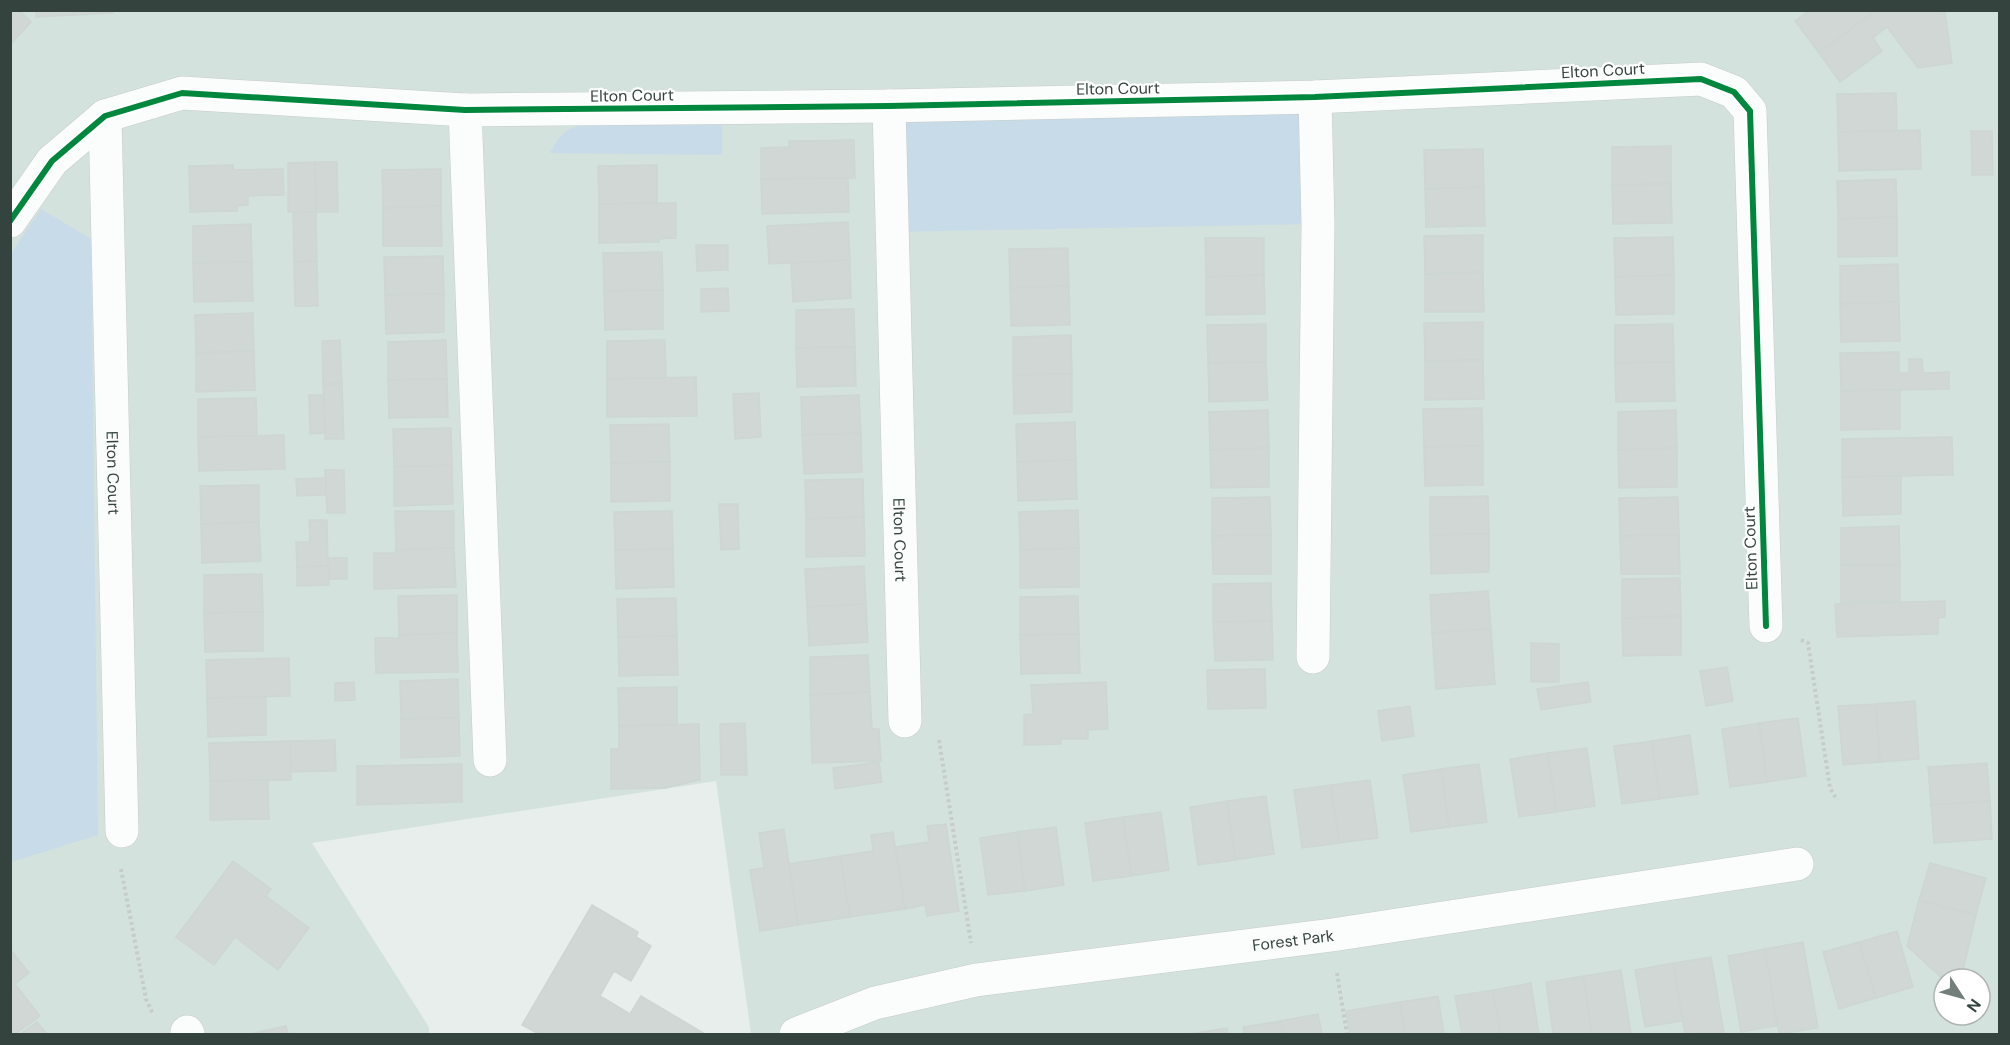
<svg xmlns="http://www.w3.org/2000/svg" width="2010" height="1045" viewBox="0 0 2010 1045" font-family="'DM Sans',sans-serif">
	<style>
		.residential { fill: #d4e2dd; fill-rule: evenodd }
		.green { fill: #c8dbe8 }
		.building { fill: #d0d7d5; stroke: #cdd6d3; stroke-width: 1.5 }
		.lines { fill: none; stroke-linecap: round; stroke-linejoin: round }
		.minor-casing { stroke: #c5ccc9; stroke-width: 34 }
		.path { stroke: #c6ccca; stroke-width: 4; stroke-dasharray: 3 3; stroke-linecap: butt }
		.minor { stroke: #fbfcfc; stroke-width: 33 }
		.cycleway-casing { stroke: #fff; stroke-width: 10 }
		.cycleway { stroke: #00873e; stroke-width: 6 }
		.labels { text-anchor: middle; stroke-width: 4.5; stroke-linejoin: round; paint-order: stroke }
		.street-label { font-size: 16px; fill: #34433d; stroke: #fff }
	</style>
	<rect width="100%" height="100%" fill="#e7eeec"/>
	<!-- residential -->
	<path class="residential" d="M10,11H1999V1034H751L716,781L312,843L429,1027V1034H11ZM1944,979H1980V1015H1944Z"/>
	<!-- green -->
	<g class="green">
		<polygon points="1315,97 1318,224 891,232 889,106"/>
		<path d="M713,122L722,126V155L550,153C559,135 566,128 586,124Z"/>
		<polygon points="41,209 91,239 98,835 11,862 10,255"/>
	</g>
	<!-- building -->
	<g class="building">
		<polygon points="10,10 19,10 31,22 10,45"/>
		<polygon points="36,10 74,10 75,15 36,17"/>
		<polygon points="74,10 112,10 113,13 75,15"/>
		<polygon points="1810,10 1877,10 1819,53 1795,21"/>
		<polygon points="1877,10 1933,10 1935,13 1945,11 1952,63 1918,68 1887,27 1873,38 1882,51 1840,82 1819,53"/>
		<polygon points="1896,93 1897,131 1838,132 1837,94"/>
		<polygon points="1920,130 1921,169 1839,171 1838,132"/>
		<polygon points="1971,131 1992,131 1993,175 1972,175"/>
		<polygon points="854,140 855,178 761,179 761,148 789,147 789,141"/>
		<polygon points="1671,146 1671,184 1612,185 1612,147"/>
		<polygon points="1483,149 1484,187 1425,189 1424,150"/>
		<polygon points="315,162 316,212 288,212 288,163"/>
		<polygon points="315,162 337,162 338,212 316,212"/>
		<polygon points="233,165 234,170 283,169 284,195 248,196 248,205 237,206 237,211 190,212 189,166"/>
		<polygon points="657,165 657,203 599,204 598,166"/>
		<polygon points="441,169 441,206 383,208 382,170"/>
		<polygon points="848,178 849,212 762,214 761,179"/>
		<polygon points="1896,179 1897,217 1838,219 1837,181"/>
		<polygon points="1671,184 1672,223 1613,224 1612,185"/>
		<polygon points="1484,187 1485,226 1426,227 1425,189"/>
		<polygon points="657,203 676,203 676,238 658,239 659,242 599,243 599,204"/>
		<polygon points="441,206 442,246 383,246 383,208"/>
		<polygon points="316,212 317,261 294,262 293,213"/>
		<polygon points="1897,217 1897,256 1838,257 1838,219"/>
		<polygon points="848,222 850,260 769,264 767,226"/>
		<polygon points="251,224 252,262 193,263 193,226"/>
		<polygon points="1483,235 1483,272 1425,274 1424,236"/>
		<polygon points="1673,237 1674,275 1615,277 1614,238"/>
		<polygon points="1205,238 1264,238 1264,275 1206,277"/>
		<polygon points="696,245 728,245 728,270 697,271"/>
		<polygon points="1068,248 1069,286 1010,288 1009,249"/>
		<polygon points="662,252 663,290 604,291 603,253"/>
		<polygon points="443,256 444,294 385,295 384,257"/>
		<polygon points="850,260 851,298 793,302 791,263"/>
		<polygon points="317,261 318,306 295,306 294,262"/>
		<polygon points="252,262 253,301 194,302 193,263"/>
		<polygon points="1898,264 1899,302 1840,304 1840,266"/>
		<polygon points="1483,272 1484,312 1425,312 1425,274"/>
		<polygon points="1264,275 1265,314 1206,315 1206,277"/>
		<polygon points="1674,275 1674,314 1616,315 1615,277"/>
		<polygon points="1069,286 1070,325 1011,326 1010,288"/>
		<polygon points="728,288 729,311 701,312 701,289"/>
		<polygon points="663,290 663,329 605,330 604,291"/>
		<polygon points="444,294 444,332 386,334 385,295"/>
		<polygon points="1899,302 1900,341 1841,342 1840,304"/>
		<polygon points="854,309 855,347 796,348 796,310"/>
		<polygon points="253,313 254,351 196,353 195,315"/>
		<polygon points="1483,322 1483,360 1425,361 1424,323"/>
		<polygon points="1266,324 1266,362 1208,363 1207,325"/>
		<polygon points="1673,324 1674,362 1615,363 1615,325"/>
		<polygon points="1071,335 1072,374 1013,375 1013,337"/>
		<polygon points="340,340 342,384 323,384 322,341"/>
		<polygon points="446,340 447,379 388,380 388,342"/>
		<polygon points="665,340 666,378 607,379 607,341"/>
		<polygon points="855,347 856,386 797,387 796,348"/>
		<polygon points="254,351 255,390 196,392 196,353"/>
		<polygon points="1899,352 1899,373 1909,373 1909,359 1922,359 1923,373 1949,372 1949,389 1841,391 1840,353"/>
		<polygon points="1483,360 1484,399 1425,400 1425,361"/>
		<polygon points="1266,362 1268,400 1209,402 1208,363"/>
		<polygon points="1674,362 1675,401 1616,402 1615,363"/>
		<polygon points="1072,374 1072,412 1014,414 1013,375"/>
		<polygon points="696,377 697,416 607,417 607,379"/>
		<polygon points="447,379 448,417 389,418 388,380"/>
		<polygon points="323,384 342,384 344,439 325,439"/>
		<polygon points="1900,390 1900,429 1841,430 1841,391"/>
		<polygon points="759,393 761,437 735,439 733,394"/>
		<polygon points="309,395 324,395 325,433 310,434"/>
		<polygon points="859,395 861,433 802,435 801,397"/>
		<polygon points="256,398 257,436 198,437 198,399"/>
		<polygon points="1482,408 1483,446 1424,447 1423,409"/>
		<polygon points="1268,410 1269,448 1210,450 1209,412"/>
		<polygon points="1676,410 1677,448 1618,450 1618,412"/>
		<polygon points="1075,422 1076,460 1017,462 1016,424"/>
		<polygon points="669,424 670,462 611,463 610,425"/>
		<polygon points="451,428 452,465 394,467 393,429"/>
		<polygon points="861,433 862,472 804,474 802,435"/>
		<polygon points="284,435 285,469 199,471 198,437"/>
		<polygon points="1952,437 1953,475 1842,477 1842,439"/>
		<polygon points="1483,446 1483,485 1425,486 1424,447"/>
		<polygon points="1269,448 1269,487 1211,488 1210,450"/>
		<polygon points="1677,448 1677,487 1619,488 1618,450"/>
		<polygon points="1076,460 1077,499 1018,501 1017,462"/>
		<polygon points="670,462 670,501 611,502 611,463"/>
		<polygon points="452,465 453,504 394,506 394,467"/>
		<polygon points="325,470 344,470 345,513 327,513"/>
		<polygon points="1901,476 1901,514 1843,516 1842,477"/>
		<polygon points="326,478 326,495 297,496 296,479"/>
		<polygon points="863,479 864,517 806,519 805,480"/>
		<polygon points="259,485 259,522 201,524 200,486"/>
		<polygon points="1488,496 1489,534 1430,535 1430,497"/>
		<polygon points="1270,497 1271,535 1212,536 1212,498"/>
		<polygon points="1678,497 1679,535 1620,536 1619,498"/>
		<polygon points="719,504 738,504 739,549 721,550"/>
		<polygon points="1078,510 1079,548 1020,550 1019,512"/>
		<polygon points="395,511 454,511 454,548 396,550"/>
		<polygon points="672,511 673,549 615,550 614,512"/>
		<polygon points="864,517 865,556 806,557 806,519"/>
		<polygon points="309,520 327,520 328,566 297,567 296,542 310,542"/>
		<polygon points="259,522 261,561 202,563 201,524"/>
		<polygon points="1899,526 1900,565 1841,565 1841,528"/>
		<polygon points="1489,534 1489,572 1431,574 1430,535"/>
		<polygon points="1271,535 1271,574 1213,574 1212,536"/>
		<polygon points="1679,535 1680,574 1621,574 1620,536"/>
		<polygon points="454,548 456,587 374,589 374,553 395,553 396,550"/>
		<polygon points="1079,548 1079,587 1020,588 1020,550"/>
		<polygon points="673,549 674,587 616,589 615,550"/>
		<polygon points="328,558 347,558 347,579 329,579"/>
		<polygon points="1841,565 1900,565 1900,601 1841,602"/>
		<polygon points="328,566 329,585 297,586 297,567"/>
		<polygon points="864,566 866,604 807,607 805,569"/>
		<polygon points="262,574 263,612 204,613 204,575"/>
		<polygon points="1680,578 1681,616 1622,618 1622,579"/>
		<polygon points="1271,583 1272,621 1213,622 1213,584"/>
		<polygon points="1488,591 1491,629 1432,633 1430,595"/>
		<polygon points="457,595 457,633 399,635 398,596"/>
		<polygon points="1078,596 1079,634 1020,635 1020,597"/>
		<polygon points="676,598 677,636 618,637 617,599"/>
		<polygon points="1945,601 1945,617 1938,618 1938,634 1837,637 1835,604"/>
		<polygon points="866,604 868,642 809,646 807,607"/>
		<polygon points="263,612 263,651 205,652 204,613"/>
		<polygon points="1681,616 1681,655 1623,656 1622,618"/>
		<polygon points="1272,621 1273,660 1215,661 1213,622"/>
		<polygon points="1491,629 1495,684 1436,689 1432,633"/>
		<polygon points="457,633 458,672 376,673 375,638 399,638 399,635"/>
		<polygon points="1079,634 1080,673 1021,674 1020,635"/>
		<polygon points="677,636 678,675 619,676 618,637"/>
		<polygon points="1531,643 1559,644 1559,682 1531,682"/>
		<polygon points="868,655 870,692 810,695 810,657"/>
		<polygon points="289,658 290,696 207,698 206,660"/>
		<polygon points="1727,667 1733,701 1706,706 1700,671"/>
		<polygon points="1265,669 1266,708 1208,709 1207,670"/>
		<polygon points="458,679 459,718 401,719 400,681"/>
		<polygon points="354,682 355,700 335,701 335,683"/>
		<polygon points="1106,682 1108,729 1088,730 1088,739 1061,739 1061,744 1024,745 1024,715 1033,714 1031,685"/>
		<polygon points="1588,682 1591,702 1541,710 1537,689"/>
		<polygon points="677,687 677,725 619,726 618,688"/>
		<polygon points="870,692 872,729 879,729 881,761 812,763 810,695"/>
		<polygon points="266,697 266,735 208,737 207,698"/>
		<polygon points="1915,701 1919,759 1880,762 1876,704"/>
		<polygon points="1876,704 1880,762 1843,765 1838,706"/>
		<polygon points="1410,706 1414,736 1382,741 1378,711"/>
		<polygon points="459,718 460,756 401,758 401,719"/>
		<polygon points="1798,718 1806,776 1767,782 1759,723"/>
		<polygon points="745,723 747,775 721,775 720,724"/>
		<polygon points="1759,723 1767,782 1730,787 1722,729"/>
		<polygon points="699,724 700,780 665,788 611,789 611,749 619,749 619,726"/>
		<polygon points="1690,735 1698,794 1659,799 1652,741"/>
		<polygon points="335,740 336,771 290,772 290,741"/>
		<polygon points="290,741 291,780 210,781 209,743"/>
		<polygon points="1652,741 1659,799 1622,804 1614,746"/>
		<polygon points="1587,748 1595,806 1556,812 1548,753"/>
		<polygon points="1548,753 1556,812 1519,817 1510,759"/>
		<polygon points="879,762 882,782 835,789 833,768"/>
		<polygon points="1987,763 1990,801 1931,805 1928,767"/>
		<polygon points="462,764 462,802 357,805 357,766"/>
		<polygon points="1479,764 1487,822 1449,827 1441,769"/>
		<polygon points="1441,769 1449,827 1411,832 1403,775"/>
		<polygon points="268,780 269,819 210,820 210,781"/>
		<polygon points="1370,780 1378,838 1339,843 1331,785"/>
		<polygon points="1331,785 1339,843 1302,848 1294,790"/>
		<polygon points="1266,796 1274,854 1235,860 1227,801"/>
		<polygon points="1227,801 1235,860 1198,865 1190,807"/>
		<polygon points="1990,801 1992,839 1934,843 1931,805"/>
		<polygon points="1161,812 1169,870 1131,876 1123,817"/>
		<polygon points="1123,817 1131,876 1093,881 1085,823"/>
		<polygon points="946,824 959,911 927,916 925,905 905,909 895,847 929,842 927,826"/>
		<polygon points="1056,827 1064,885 1025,891 1017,832"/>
		<polygon points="784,829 798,925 760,931 750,870 764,868 759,833"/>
		<polygon points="893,832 905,909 850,917 840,856 873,851 871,835"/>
		<polygon points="1017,832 1025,891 988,895 980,838"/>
		<polygon points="840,856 850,917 798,925 789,864"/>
		<polygon points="233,861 271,889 266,896 309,928 278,970 235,937 214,965 176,937"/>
		<polygon points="1930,863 1986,878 1976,915 1919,900"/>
		<polygon points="1919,900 1976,915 1961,979 1944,980 1907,946"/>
		<polygon points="592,905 638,932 636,937 651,946 631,981 614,971 600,996 630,1014 641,996 705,1034 539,1034 522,1025"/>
		<polygon points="1897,931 1913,987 1876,998 1859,942"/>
		<polygon points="1803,942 1818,1028 1779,1034 1765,949"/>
		<polygon points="1859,942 1876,998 1839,1009 1823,952"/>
		<polygon points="10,949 29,973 15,984 40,1016 15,1034 10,1034"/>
		<polygon points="1765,949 1777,1026 1741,1032 1728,956"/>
		<polygon points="1711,957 1724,1033 1685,1034 1673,963"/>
		<polygon points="1673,963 1683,1021 1645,1027 1635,970"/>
		<polygon points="1621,970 1631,1034 1592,1034 1583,976"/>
		<polygon points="1583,976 1592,1034 1553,1034 1546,982"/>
		<polygon points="1531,983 1539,1034 1500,1034 1493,990"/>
		<polygon points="1493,990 1500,1034 1462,1034 1455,996"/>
		<polygon points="1438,996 1444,1034 1405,1034 1400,1002"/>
		<polygon points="1400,1002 1405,1034 1350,1034 1346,1011"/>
		<polygon points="1318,1014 1322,1034 1283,1034 1280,1021"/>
		<polygon points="1280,1021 1283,1034 1244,1034 1243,1027"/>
		<polygon points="37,1022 47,1034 20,1034"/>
		<polygon points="286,1026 288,1034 250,1034"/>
		<polygon points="1227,1028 1228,1034 1189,1034"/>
	</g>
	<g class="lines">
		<defs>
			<g id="minor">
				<path id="s1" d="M889,106L905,721"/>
				<polyline points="465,110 490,760"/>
				<path id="s2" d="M105,116L122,831"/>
				<polyline points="10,221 52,161 105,116 182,93 465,110 889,106 1315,97 1701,79 1734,92 1750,111 1766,626"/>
				<polyline points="1313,657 1318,224 1315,97"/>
				<polyline points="187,1032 188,1034"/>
				<path id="s3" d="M796,1034L875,1003L976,980L1332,935L1797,864"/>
			</g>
		</defs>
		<!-- minor casing -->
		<use href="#minor" class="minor-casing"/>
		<!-- path -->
		<g class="path">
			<polyline points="1801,640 1808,643 1830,788 1837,800"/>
			<polyline points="939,740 971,943"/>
			<polyline points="121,869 146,999 153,1014"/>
			<polyline points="1337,973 1347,1034"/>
		</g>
		<!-- minor -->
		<use href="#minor" class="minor"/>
		<defs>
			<polyline id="cycleway" points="10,221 52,161 105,116 182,93 465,110 889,106 1315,97 1701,79 1734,92 1750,111 1766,626"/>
		</defs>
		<!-- cycleway casing -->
		<use href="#cycleway" class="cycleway-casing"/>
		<!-- cycleway -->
		<use href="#cycleway" class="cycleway"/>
	</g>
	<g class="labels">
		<!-- street labels -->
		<g class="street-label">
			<text transform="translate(1603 70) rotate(-3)" y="6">Elton Court</text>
			<text transform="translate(1118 88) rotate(-1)" y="6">Elton Court</text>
			<text transform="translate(632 95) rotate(-1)" y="6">Elton Court</text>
			<text dy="6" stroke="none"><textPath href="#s2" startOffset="357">Elton Court</textPath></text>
			<text dy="6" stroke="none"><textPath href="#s1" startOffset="434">Elton Court</textPath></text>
			<text transform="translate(1750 548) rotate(-92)" y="6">Elton Court</text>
			<text dy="6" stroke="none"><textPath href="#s3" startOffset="508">Forest Park</textPath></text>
		</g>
	</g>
	<!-- border -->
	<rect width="2010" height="1045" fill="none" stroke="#34433d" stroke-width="24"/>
	<!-- north arrow -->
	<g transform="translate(1962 997) rotate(126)"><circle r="28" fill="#ffffff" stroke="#aeb4b1" stroke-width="1.5"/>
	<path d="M0-4.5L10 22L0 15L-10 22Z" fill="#737f7a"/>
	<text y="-9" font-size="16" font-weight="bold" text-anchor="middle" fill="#34433d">N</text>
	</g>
</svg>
